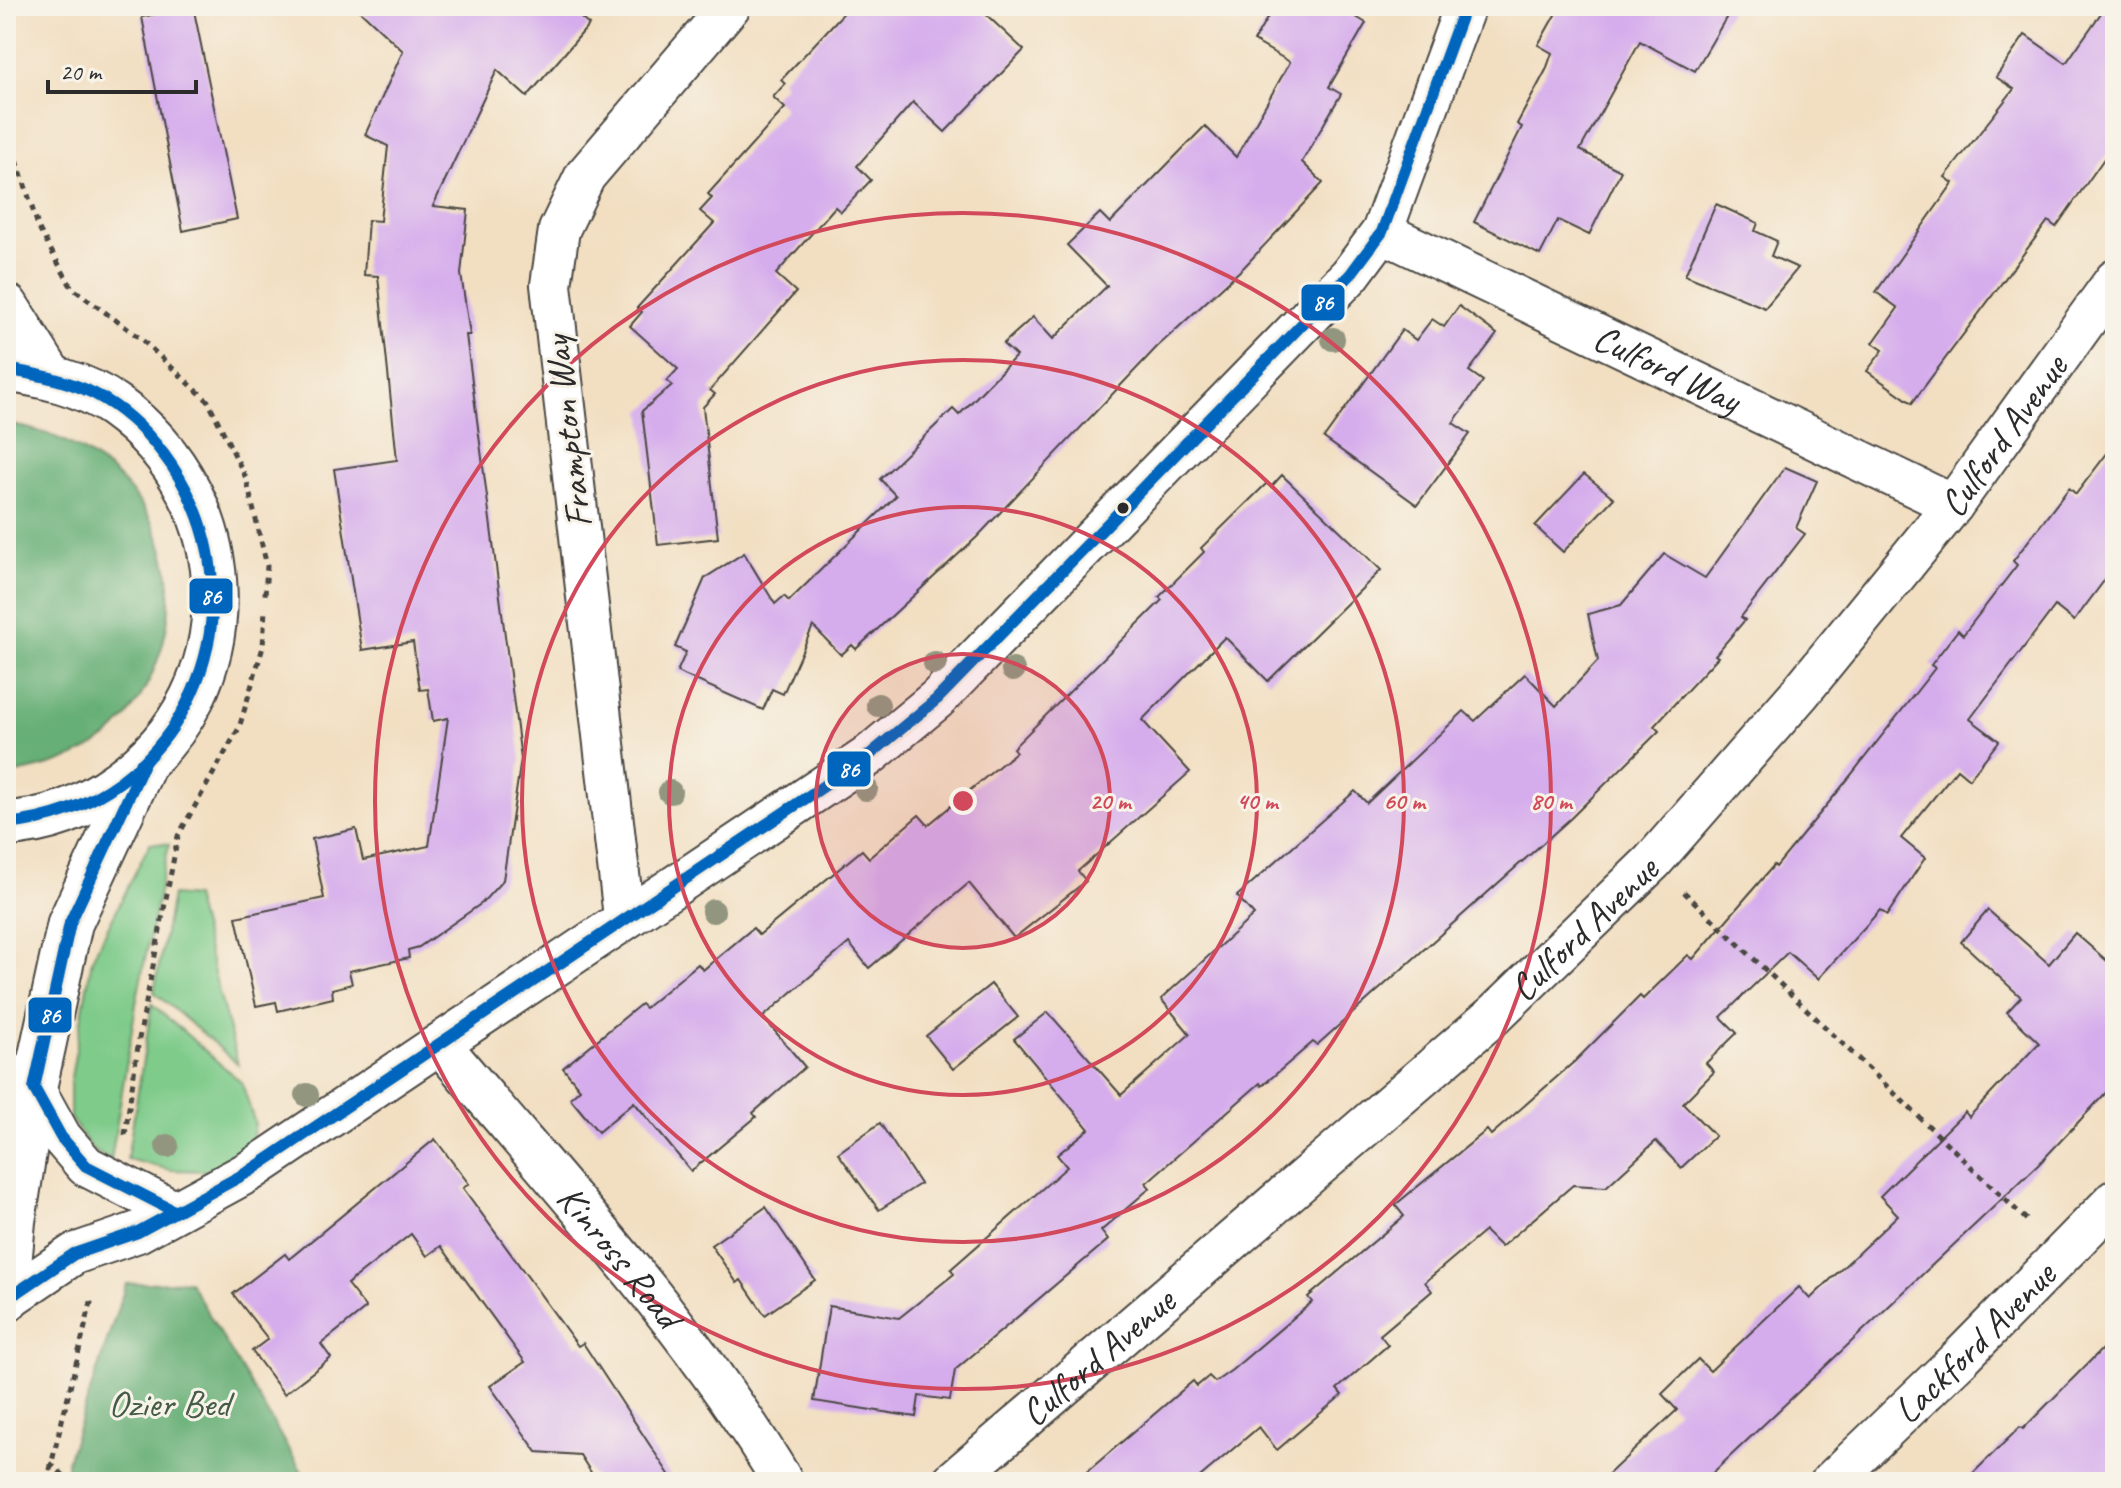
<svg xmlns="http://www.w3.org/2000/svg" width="2121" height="1488" viewBox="0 0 2121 1488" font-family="Caveat,sans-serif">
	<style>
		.green { fill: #7ecb8a; stroke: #547b5a; stroke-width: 2 }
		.forest { fill: #66af76; stroke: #486d50; stroke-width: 2 }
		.building { fill: #d6adec }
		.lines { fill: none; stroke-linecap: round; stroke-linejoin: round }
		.street-casing { stroke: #494642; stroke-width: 44 }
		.primary-casing { stroke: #494642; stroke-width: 48 }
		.path { stroke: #494642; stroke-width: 5; stroke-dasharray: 6 6; stroke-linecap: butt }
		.street { stroke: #fff; stroke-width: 40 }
		.primary { stroke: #fff; stroke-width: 44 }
		.bus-1-casing { stroke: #f7f3e8; stroke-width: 18 }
		.bus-1 { stroke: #0065bd; stroke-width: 12 }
		.tree { fill: #92967f }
		.ring { fill: none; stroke: #d1495b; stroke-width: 4 }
		.bus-dot { fill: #2b2b2b; stroke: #f7f3e8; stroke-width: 3 }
		.labels { text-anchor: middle; stroke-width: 6; stroke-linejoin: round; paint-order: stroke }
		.street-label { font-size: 38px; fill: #2b2b2b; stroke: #f7f3e8 }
		.park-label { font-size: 38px; fill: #445b48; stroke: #f7f3e8 }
		.centre { fill: #d1495b; stroke: #f7f3e8; stroke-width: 4 }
		.ring-label { font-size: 24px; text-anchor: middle; font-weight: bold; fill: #d1495b; stroke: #f7f3e8; stroke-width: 6; stroke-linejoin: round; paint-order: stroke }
		.line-badge { stroke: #f7f3e8; stroke-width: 3 }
		.badge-label { font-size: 22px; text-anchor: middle; font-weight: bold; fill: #fff }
	</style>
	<rect width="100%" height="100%" fill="#f7f3e8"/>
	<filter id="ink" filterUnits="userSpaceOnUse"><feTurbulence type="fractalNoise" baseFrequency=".0125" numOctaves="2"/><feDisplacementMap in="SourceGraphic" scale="16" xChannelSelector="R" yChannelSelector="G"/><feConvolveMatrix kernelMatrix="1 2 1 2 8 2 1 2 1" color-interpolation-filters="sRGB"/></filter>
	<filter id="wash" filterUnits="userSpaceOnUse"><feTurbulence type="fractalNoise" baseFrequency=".006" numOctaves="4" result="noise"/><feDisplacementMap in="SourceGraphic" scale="32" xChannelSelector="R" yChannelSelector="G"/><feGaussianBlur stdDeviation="1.8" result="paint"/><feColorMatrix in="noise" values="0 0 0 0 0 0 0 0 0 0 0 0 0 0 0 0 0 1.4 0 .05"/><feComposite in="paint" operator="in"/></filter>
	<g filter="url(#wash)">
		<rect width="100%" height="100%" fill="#f2dfc2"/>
		<!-- green -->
		<g class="green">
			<polygon points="150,843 169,844 137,998 111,1160 94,1151 70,1118 70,1083 92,959"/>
			<polygon points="172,895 194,897 238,1064 154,992"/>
			<polygon points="152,1004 242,1083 255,1124 250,1150 211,1171 171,1170 127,1159"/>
		</g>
		<!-- forest -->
		<g class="forest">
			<path d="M6,424C123,441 201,546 157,662C147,689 130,718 107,737C77,760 43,768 6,775Z"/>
			<polygon points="189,1281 308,1482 68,1482 67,1461 126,1284"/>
		</g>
		<g id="blocks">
			<!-- building -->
			<g class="building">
				<polygon points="193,6 237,219 183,231 142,17"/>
				<polygon points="355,6 567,6 589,25 527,97 497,70 433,206 468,210 461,274 470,335 466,335 521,759 503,880 482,903 419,947 408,950 409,958 349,971 352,984 332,989 333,998 278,1011 276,1002 256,1006 236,917 324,898 312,839 356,829 363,860 429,846 448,718 433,721 428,689 420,690 413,642 362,650 334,469 397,460 378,276 364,275 368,220 380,221 388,146 365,135 403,51"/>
				<polygon points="850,6 977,6 1024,50 945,132 913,102 857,166 871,180 841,212 835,207 776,274 796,292 710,390 715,394 703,407 718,538 658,545 642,411 672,385 667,381 678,369 630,326 642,312 637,308 714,223 700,211 712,198 708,194 785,108 773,97 785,84 781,80"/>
				<polygon points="1274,6 1338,6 1366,23 1329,87 1341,94 1302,162 1323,183 1244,267 1157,347 977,537 856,649 852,645 841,655 813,626 783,694 772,689 763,710 677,672 686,652 675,647 705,578 744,553 775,604 784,596 789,601 896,496 880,479 953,409 959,415 1016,356 1003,344 1033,317 1053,339 1107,286 1067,245 1100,213 1110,223 1205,126 1236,157 1290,62 1254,41"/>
				<polygon points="1560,6 1733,6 1695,71 1640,41 1580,150 1621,171 1589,235 1558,220 1540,255 1474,222 1522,127 1517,124 1546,70 1552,53 1538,45"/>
				<polygon points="2106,6 2115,6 2115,143 2056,227 2048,221 1912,403 1867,371 1883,350 1873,343 1898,308 1876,292 1953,183 1945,177 2014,89 1996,77 2025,35 2066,63"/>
				<polygon points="1716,204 1758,223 1755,231 1777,241 1771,256 1798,268 1765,308 1685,275"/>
				<polygon points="1459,306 1497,334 1469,371 1483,381 1453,423 1470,434 1417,505 1324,438 1402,330 1416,340 1432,319 1444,327"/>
				<polygon points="2115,443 2115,566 2074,621 2055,606 1970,719 1999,741 1969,779 1957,769 1901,838 1925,858 1887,915 1880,910 1818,979 1788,952 1721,1017 1737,1033 1706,1063 1714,1072 1683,1103 1715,1136 1681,1168 1656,1141 1606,1187 1573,1185 1501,1247 1485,1231 1425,1282 1432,1291 1380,1335 1388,1345 1337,1389 1342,1395 1277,1450 1259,1427 1194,1482 1075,1482 1193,1381 1197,1386 1209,1376 1215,1382 1232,1370 1312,1302 1308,1297 1404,1216 1395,1205 1487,1130 1491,1135 1575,1061 1640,996 1643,999 1688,955 1693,959 1774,865 1776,867 1840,789 1935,668 1931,665 1958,630 1963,635 2017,565 2013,561 2069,488 2076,494"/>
				<polygon points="1785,467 1817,481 1796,528 1805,534 1741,617 1745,620 1715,655 1718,657 1654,726 1659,731 1571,818 1317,1045 1313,1042 1262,1086 1260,1083 1146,1183 1150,1188 1101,1231 1108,1240 955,1370 950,1400 919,1396 916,1417 814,1401 829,1306 899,1318 954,1274 951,1269 1067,1167 1057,1155 1089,1129 1014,1039 1048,1012 1121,1095 1190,1034 1161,999 1254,915 1237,896 1355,791 1367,803 1464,711 1475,721 1525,674 1556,706 1598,661 1588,614 1621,605 1664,554 1705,578"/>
				<polygon points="1584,474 1614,498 1563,552 1535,526"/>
				<polygon points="1282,475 1381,570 1268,681 1225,637 1142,720 1190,772 1078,871 1086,881 1014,938 969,883 869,968 849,943 763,1017 805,1067 753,1113 756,1117 691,1171 634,1102 598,1132 570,1098 580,1089 563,1068 641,1004 645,1008 698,964 703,970 753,928 759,935 862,850 869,858 919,815 928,825 1016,752 1013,748 1162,600 1159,597 1204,552 1201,548 1267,483 1271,487"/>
				<polygon points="1988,910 2049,964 2075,933 2115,968 2115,1083 2038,1165 1703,1482 1600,1482 1677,1410 1662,1394 1698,1359 1710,1371 1799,1287 1810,1299 1898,1215 1880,1196 1965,1112 1969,1117 2039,1043 2007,1012 2021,997 1961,942"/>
				<polygon points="991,984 1018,1017 953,1069 926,1036"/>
				<polygon points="880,1123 920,1184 879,1210 838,1153"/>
				<polygon points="435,1139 469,1184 463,1188 578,1346 583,1343 674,1482 597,1482 580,1455 537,1452 490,1386 525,1362 441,1246 427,1256 411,1234 347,1284 366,1308 321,1344 331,1358 284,1394 252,1351 268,1339 233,1294 285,1254 289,1259"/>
				<polygon points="766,1207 815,1280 765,1315 741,1280 737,1283 711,1245"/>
				<polygon points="2115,1336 2115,1471 2104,1482 1964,1482 2020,1427 2023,1429"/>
			</g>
		</g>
	</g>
	<g filter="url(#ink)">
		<use href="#blocks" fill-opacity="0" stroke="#494642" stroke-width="2"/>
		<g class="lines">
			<defs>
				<g id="street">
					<path id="s1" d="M1382,232L1953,505"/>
					<polyline points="624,917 551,285 559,230 585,176 730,6"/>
					<path id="s2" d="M440,1044C559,1186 688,1323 783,1482"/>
					<polyline points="34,1088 61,1137 86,1166 174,1211"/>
					<polyline points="6,1300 74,1254 138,1232 250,1171 867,757 937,699 1350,275 1382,232 1465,6"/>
					<path id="s3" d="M952,1482L1494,1015L1652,862L1799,694L1953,505L2115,280"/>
					<path id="s4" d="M1831,1482L1961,1357L2115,1200"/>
				</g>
				<g id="primary">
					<polyline points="6,306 50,376"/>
					<path d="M6,369C43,375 83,383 115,406C244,498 251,691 118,783C85,807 47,822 6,824"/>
					<polyline points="6,1300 13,1221 34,1088 70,923 142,768"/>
				</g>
			</defs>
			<!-- street casing -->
			<use href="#street" class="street-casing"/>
			<!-- primary casing -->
			<use href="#primary" class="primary-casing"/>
			<!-- path -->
			<g class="path">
				<polyline points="6,126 39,229 72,288 140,338 208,401 246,478 267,566 265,595"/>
				<polyline points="1684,892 2030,1223"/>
				<polyline points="125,1135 139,1039 178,836 239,728 263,647 265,609"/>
				<polyline points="50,1463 71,1482"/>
				<polyline points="47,1482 92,1298"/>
			</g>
			<!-- street -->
			<use href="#street" class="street"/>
			<!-- primary -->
			<use href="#primary" class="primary"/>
			<defs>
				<g id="bus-1">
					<path d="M6,369C40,375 74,381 104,399C131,415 155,441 172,466C269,611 183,808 6,824"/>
					<polyline points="143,766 70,923 34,1088 61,1137 86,1166 174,1211"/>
					<polyline points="6,1300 74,1254 138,1232 250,1171 867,757 937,699 1350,275 1382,232 1465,6"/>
				</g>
			</defs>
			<!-- bus-1 casing -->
			<use href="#bus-1" class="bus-1-casing"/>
			<!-- bus-1 -->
			<use href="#bus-1" class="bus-1"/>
		</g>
		<!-- trees -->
		<g class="tree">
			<circle cx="1333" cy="339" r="12"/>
			<circle cx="935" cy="663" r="12"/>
			<circle cx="1013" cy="670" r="12"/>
			<circle cx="878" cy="705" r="12"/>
			<circle cx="866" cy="789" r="12"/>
			<circle cx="670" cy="792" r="12"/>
			<circle cx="713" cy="911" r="12"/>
			<circle cx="307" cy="1095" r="12"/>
			<circle cx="167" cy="1146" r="12"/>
		</g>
	</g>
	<!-- distance rings -->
	<circle cx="963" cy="801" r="147" fill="#d1495b" fill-opacity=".12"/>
	<g class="ring">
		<circle cx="963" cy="801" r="147"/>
		<circle cx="963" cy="801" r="294"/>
		<circle cx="963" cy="801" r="441"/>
		<circle cx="963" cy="801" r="588"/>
	</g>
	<!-- markers -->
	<circle class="bus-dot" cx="1123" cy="508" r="7"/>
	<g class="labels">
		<!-- street labels -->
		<g class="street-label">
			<text dy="13" stroke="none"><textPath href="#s1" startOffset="316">Culford Way</textPath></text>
			<text transform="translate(567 432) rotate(-97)" y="13">Frampton Way</text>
			<text dy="13" stroke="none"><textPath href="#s3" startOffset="1488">Culford Avenue</textPath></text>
			<text dy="13" stroke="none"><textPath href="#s3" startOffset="840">Culford Avenue</textPath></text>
			<text dy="13" stroke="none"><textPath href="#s2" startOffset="278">Kinross Road</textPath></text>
			<text dy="13" stroke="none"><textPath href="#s4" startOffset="200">Lackford Avenue</textPath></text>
			<text dy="13" stroke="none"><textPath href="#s3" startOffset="192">Culford Avenue</textPath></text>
		</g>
		<!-- park labels -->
		<g class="park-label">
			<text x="169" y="1416">Ozier Bed</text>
		</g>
	</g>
	<circle cx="963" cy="801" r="12" class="centre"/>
	<g class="ring-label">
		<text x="1110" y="809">20 m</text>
		<text x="1257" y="809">40 m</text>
		<text x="1404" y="809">60 m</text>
		<text x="1551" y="809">80 m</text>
	</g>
	<g class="line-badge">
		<rect x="1300" y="283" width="46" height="39" rx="8" fill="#0065bd"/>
		<rect x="188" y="577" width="46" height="38" rx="8" fill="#0065bd"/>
		<rect x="826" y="750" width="46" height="38" rx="8" fill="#0065bd"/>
		<rect x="27" y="996" width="46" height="38" rx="8" fill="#0065bd"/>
	</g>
	<g class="badge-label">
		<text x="1323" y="310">86</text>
		<text x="211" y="604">86</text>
		<text x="849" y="777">86</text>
		<text x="50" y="1023">86</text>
	</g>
	<!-- margin -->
	<rect width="2121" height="1488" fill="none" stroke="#f7f3e8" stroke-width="32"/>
	<!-- scale -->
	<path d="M48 80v12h148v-12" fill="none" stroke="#2b2b2b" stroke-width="4"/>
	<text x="60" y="80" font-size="24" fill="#2b2b2b" stroke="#f7f3e8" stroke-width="6" paint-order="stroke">20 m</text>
</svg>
